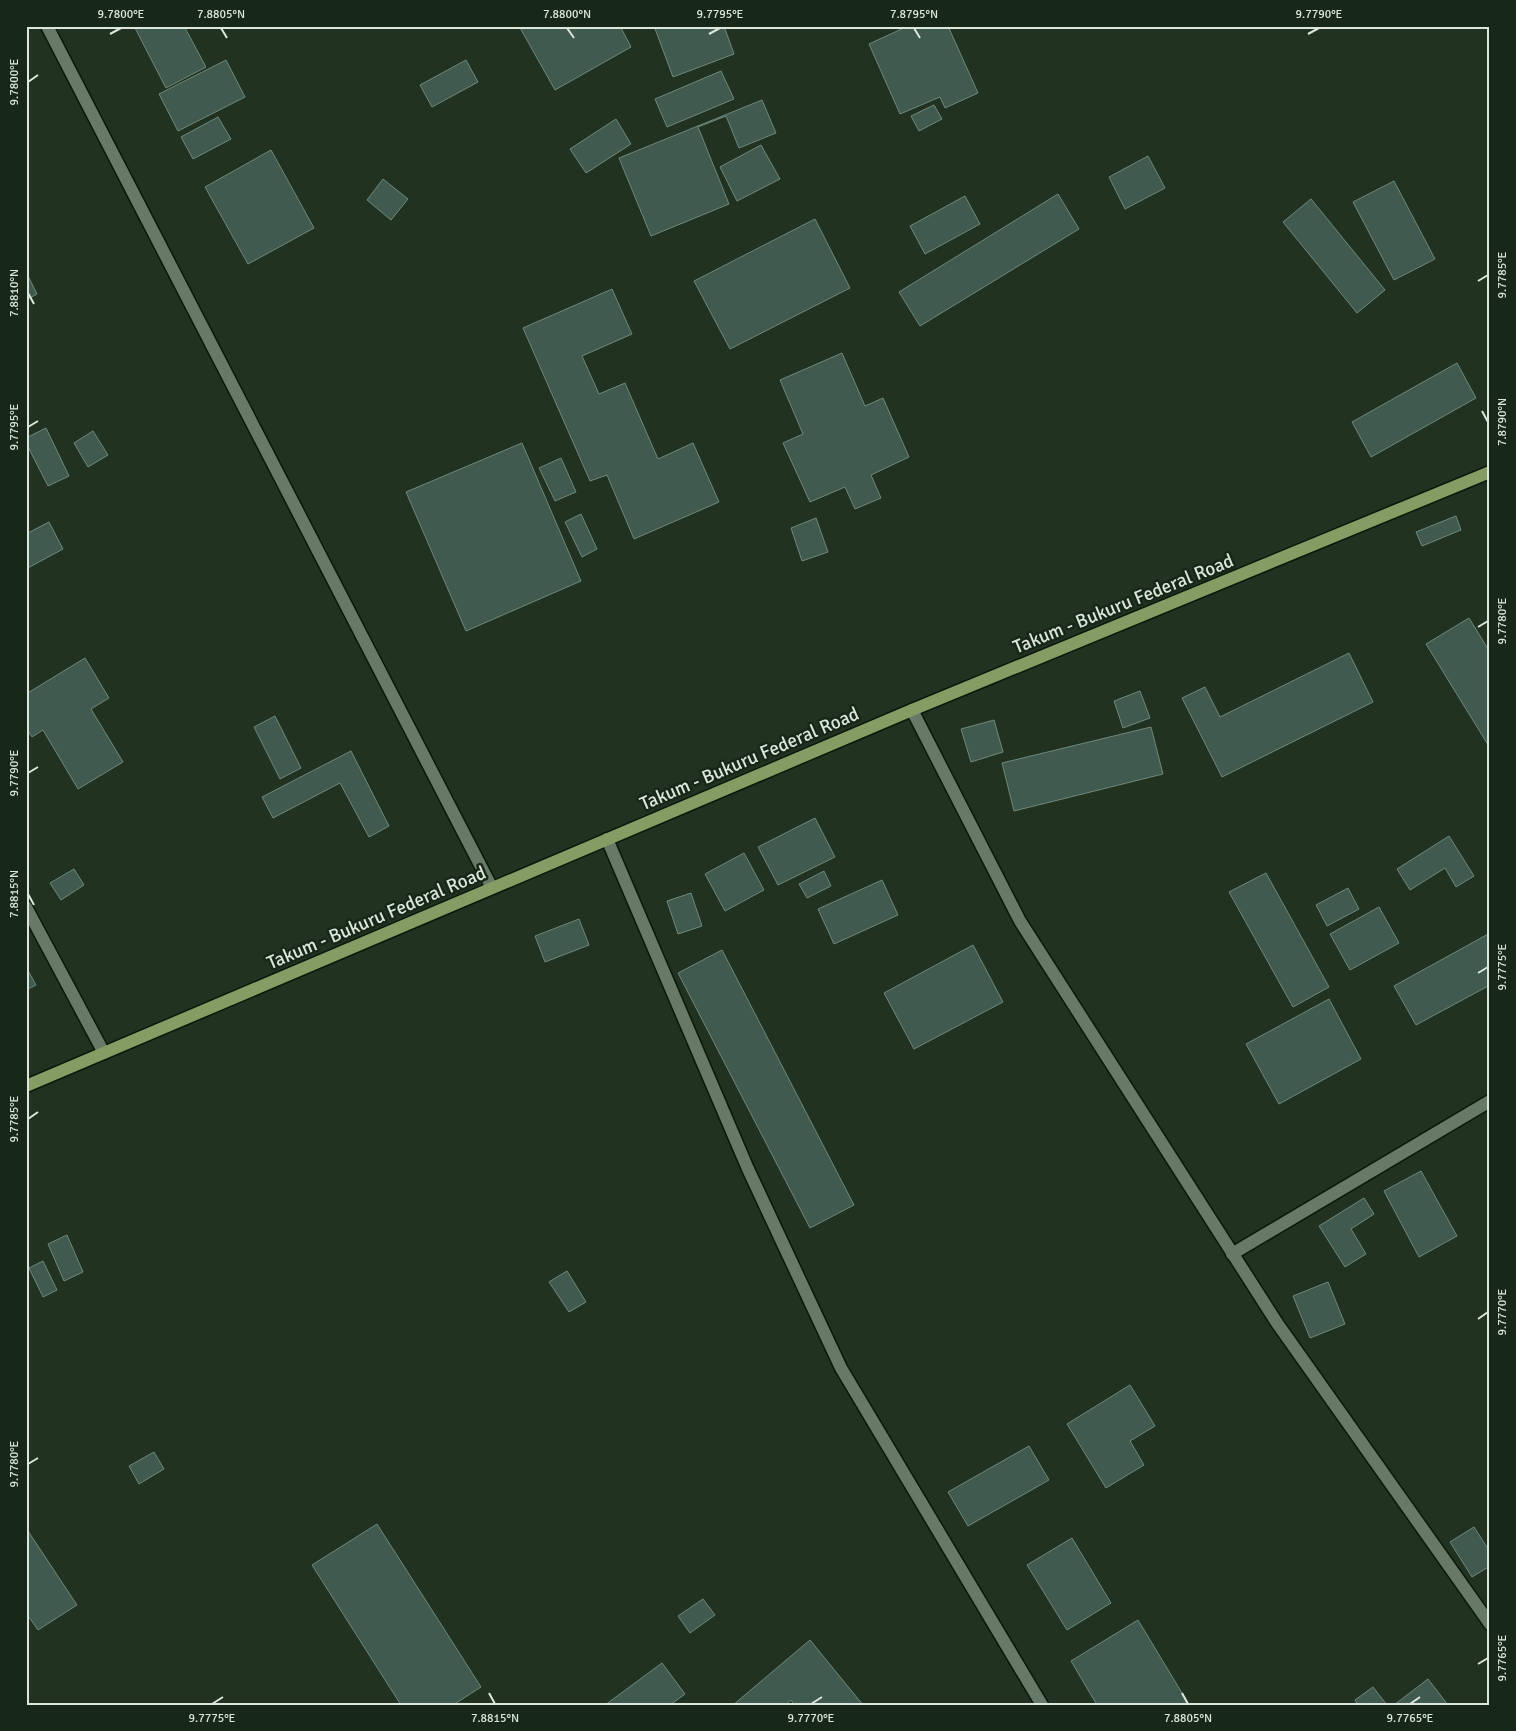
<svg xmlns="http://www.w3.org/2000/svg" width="1516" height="1731" viewBox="0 0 1516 1731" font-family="Signika,sans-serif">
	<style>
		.building { fill: #415a4f; stroke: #6e897c }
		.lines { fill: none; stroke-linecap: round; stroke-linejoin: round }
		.street-casing { stroke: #0a190a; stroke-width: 15 }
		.primary-casing { stroke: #0a190a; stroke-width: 15 }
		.street { stroke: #677a67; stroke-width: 12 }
		.primary { stroke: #859d65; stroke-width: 12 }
		.ticks { fill: none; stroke: #dce6dc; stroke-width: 2 }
		.labels { text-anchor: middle; stroke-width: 5; stroke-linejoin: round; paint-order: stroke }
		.street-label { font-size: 19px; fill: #dce6dc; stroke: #182818 }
		.neatline { fill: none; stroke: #dce6dc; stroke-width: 2 }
		.ticks-label { font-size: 12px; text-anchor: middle; fill: #dce6dc }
	</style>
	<rect width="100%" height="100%" fill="#213221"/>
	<!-- building -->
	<g class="building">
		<polygon points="134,26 184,26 206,67 166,88"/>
		<polygon points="519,26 620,26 631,47 555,90"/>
		<polygon points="654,26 724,26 734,54 673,77"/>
		<polygon points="908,26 948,26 978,93 945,108 940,97 900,114 869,44"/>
		<polygon points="226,60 245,97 178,131 159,94"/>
		<polygon points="466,60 478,82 432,107 420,85"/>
		<polygon points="721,71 734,99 667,127 655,99"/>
		<polygon points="762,100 776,133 739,148 726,116 698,127 729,204 651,236 619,158"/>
		<polygon points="934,105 942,119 919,131 911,116"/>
		<polygon points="218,117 231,139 193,159 181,137"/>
		<polygon points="616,119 631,144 586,173 570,149"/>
		<polygon points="761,145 780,179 737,201 720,167"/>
		<polygon points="271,150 314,228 248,264 205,187"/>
		<polygon points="1148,156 1165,188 1125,209 1109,177"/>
		<polygon points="383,179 408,199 391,220 367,200"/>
		<polygon points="1394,181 1435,259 1394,280 1353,202"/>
		<polygon points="1058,194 1079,229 920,326 899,292"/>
		<polygon points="965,196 980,224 925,254 910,226"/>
		<polygon points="1311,199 1385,290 1357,313 1283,222"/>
		<polygon points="815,219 850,288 730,349 694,281"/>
		<polygon points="26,272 37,294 26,300"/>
		<polygon points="612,289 632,334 582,356 599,394 625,383 658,459 693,443 719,502 634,539 607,475 590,481 523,328"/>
		<polygon points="842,353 865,406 883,398 909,457 871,475 881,498 855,509 845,487 810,502 783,443 803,434 780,380"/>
		<polygon points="1457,363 1476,398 1371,457 1352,422"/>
		<polygon points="46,428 69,476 48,486 26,443 26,438"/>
		<polygon points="93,431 108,455 88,467 74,443"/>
		<polygon points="522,443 581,581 466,631 406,492"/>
		<polygon points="561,458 576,492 555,501 539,468"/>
		<polygon points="581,514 597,549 582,557 565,522"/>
		<polygon points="1456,516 1461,530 1422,546 1416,532"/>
		<polygon points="816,518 828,552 802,561 791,528"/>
		<polygon points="49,522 63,549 26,569 26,534"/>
		<polygon points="1469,618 1490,652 1490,748 1426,644"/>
		<polygon points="1349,653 1373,702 1222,777 1182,698 1205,687 1220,717"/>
		<polygon points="85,658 109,698 91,709 123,762 78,789 43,730 32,737 26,728 26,694"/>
		<polygon points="1140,691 1150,718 1123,728 1114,701"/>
		<polygon points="275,716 301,768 280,779 254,727"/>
		<polygon points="994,720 1003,752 971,762 961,729"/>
		<polygon points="1151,727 1163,774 1014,811 1002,763"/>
		<polygon points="351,751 389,826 369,837 340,783 273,818 262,797"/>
		<polygon points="815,818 835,857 778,885 758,847"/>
		<polygon points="1449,836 1474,876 1456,887 1445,868 1410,890 1397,869"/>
		<polygon points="744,853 764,890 725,911 705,874"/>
		<polygon points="74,869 84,885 61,900 50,883"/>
		<polygon points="824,871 831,886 807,898 799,884"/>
		<polygon points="1266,873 1329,987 1293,1007 1229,892"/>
		<polygon points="882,880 898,915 834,944 818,909"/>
		<polygon points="1348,888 1359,909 1327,926 1316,905"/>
		<polygon points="691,893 702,926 678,934 667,901"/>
		<polygon points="1379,907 1399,943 1350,970 1330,934"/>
		<polygon points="579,919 589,945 545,962 535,936"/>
		<polygon points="1490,933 1490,985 1416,1025 1394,986"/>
		<polygon points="973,945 1003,1002 914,1049 884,993"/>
		<polygon points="722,950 854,1205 810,1228 678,973"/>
		<polygon points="26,967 36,985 26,990"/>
		<polygon points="1329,999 1361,1059 1279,1104 1246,1044"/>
		<polygon points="1421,1171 1457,1236 1419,1257 1384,1191"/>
		<polygon points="1364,1198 1374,1214 1351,1229 1366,1254 1345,1267 1319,1226"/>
		<polygon points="67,1235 83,1272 64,1281 48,1244"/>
		<polygon points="43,1261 57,1290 43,1297 29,1268"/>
		<polygon points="567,1271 586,1302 569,1312 549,1282"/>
		<polygon points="1328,1282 1345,1324 1310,1338 1293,1296"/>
		<polygon points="1130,1385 1155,1426 1130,1441 1144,1465 1106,1488 1067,1424"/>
		<polygon points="1029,1446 1049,1480 968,1526 948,1492"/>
		<polygon points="154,1452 164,1469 139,1484 129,1466"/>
		<polygon points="377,1524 481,1687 453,1705 401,1705 312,1565"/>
		<polygon points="1474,1527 1490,1552 1490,1566 1472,1577 1450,1542"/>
		<polygon points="26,1528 77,1605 38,1630 26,1613"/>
		<polygon points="1072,1538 1111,1603 1067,1630 1027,1565"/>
		<polygon points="703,1599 715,1615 690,1633 678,1616"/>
		<polygon points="1138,1620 1188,1703 1186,1705 1097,1705 1071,1661"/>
		<polygon points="810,1640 863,1705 794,1705 791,1700 785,1705 733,1705"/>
		<polygon points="662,1663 685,1694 670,1705 605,1705"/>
		<polygon points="1428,1679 1448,1705 1394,1705"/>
		<polygon points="1373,1687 1387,1705 1358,1705 1355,1700"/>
	</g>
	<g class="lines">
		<defs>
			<g id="street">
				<polyline points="47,26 492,888"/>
				<polyline points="912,710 1020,921 1277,1323 1490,1624"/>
				<polyline points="607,839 748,1169 841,1368 1042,1705"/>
				<polyline points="26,907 104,1053"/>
				<polyline points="1232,1254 1490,1101"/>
			</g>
			<polyline id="primary" points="26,1086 912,710 1490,472"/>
		</defs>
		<!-- street casing -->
		<use href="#street" class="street-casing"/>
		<!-- primary casing -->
		<use href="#primary" class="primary-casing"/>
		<!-- street -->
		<use href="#street" class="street"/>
		<!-- primary -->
		<use href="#primary" class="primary"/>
	</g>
	<!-- ticks -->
	<path class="ticks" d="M221,28L227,38M567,28L574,38M914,28L920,38M110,34L121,28M709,34L720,28M1308,34L1319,28M28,82L38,75M1478,281L1488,275M28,293L34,304M1482,411L1488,422M28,427L38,421M1478,627L1488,621M28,773L38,767M28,894L34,905M1478,973L1488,967M28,1119L38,1112M1478,1319L1488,1312M28,1464L38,1458M1478,1664L1488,1658M489,1693L495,1704M1182,1693L1188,1704M212,1704L223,1697M811,1704L822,1697M1410,1704L1420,1697"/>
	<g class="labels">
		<!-- street labels -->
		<g class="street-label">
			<text transform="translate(1123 603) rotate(-22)" y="7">Takum - Bukuru Federal Road</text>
			<text transform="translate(749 758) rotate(-23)" y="7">Takum - Bukuru Federal Road</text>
			<text transform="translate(376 917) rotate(-23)" y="7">Takum - Bukuru Federal Road</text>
		</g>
	</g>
	<!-- border -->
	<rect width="1516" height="1731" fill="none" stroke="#182818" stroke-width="55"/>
	<rect x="28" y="28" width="1460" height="1676" class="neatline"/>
	<g class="ticks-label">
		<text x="121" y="18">9.7800°E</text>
		<text x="221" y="18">7.8805°N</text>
		<text x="567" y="18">7.8800°N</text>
		<text x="720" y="18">9.7795°E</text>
		<text x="914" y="18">7.8795°N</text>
		<text x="1319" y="18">9.7790°E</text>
		<text transform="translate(14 82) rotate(-90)" y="4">9.7800°E</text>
		<text transform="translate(1502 275) rotate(-90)" y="4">9.7785°E</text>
		<text transform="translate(14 293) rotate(-90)" y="4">7.8810°N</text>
		<text transform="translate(1502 422) rotate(-90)" y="4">7.8790°N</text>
		<text transform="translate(14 427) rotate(-90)" y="4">9.7795°E</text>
		<text transform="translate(1502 621) rotate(-90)" y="4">9.7780°E</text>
		<text transform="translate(14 773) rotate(-90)" y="4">9.7790°E</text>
		<text transform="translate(14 894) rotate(-90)" y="4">7.8815°N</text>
		<text transform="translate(1502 967) rotate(-90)" y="4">9.7775°E</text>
		<text transform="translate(14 1119) rotate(-90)" y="4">9.7785°E</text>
		<text transform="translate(1502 1312) rotate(-90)" y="4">9.7770°E</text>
		<text transform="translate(14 1464) rotate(-90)" y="4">9.7780°E</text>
		<text transform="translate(1502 1658) rotate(-90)" y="4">9.7765°E</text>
		<text x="212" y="1722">9.7775°E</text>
		<text x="495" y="1722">7.8815°N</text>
		<text x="811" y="1722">9.7770°E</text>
		<text x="1188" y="1722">7.8805°N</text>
		<text x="1410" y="1722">9.7765°E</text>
	</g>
</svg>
